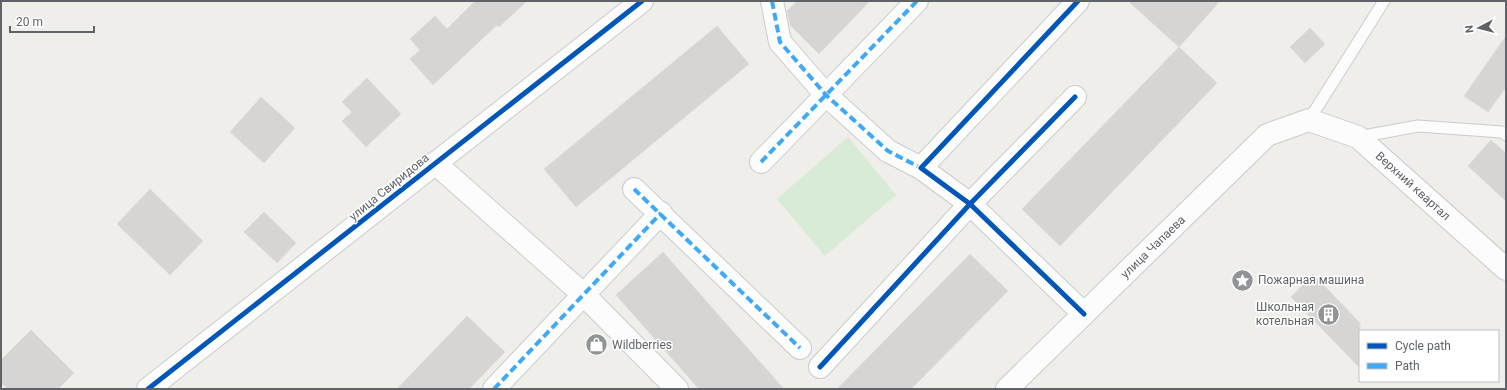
<svg xmlns="http://www.w3.org/2000/svg" width="1507" height="390" viewBox="0 0 1507 390" font-family="Roboto,sans-serif">
	<style>
		.green { fill: #d8ebd6 }
		.building { fill: #d6d5d3; stroke: #deddd9 }
		.lines { fill: none; stroke-linecap: round; stroke-linejoin: round }
		.service-casing { stroke: #cbcccc; stroke-width: 13 }
		.minor-casing { stroke: #cbcccc; stroke-width: 24 }
		.secondary-casing { stroke: #cacacb; stroke-width: 24 }
		.service { stroke: #fdfcfc; stroke-width: 11 }
		.minor { stroke: #fdfcfc; stroke-width: 22 }
		.secondary { stroke: #fdfcfc; stroke-width: 22 }
		.quiet { stroke: #3fa9f5; stroke-width: 4; stroke-dasharray: 8 4; stroke-linecap: butt }
		.cycleway-casing { stroke: #fff; stroke-width: 8 }
		.cycleway { stroke: #0057b8; stroke-width: 5 }
		.labels { text-anchor: middle; stroke-width: 3; stroke-linejoin: round; paint-order: stroke }
		.street-label { font-size: 12px; fill: #5f6368; stroke: #fff }
		.poi-label { font-size: 12px; fill: #5f6368; stroke: #fff; text-anchor: start }
	</style>
	<rect width="100%" height="100%" fill="#efeeea"/>
	<!-- green -->
	<polygon class="green" points="848,137 896,195 825,256 777,199"/>
	<!-- building -->
	<g class="building">
		<polygon points="475,1 527,1 499,27 497,25 433,85 410,59 420,50 410,39 435,16 447,29"/>
		<polygon points="797,1 870,1 819,54 790,25 787,11"/>
		<polygon points="1128,1 1220,1 1179,47"/>
		<polygon points="717,26 749,64 576,207 544,169"/>
		<polygon points="1310,28 1325,44 1305,63 1290,47"/>
		<polygon points="1506,36 1506,87 1488,112 1464,96"/>
		<polygon points="1179,47 1217,83 1060,246 1022,209"/>
		<polygon points="367,78 401,114 366,147 342,121 352,112 342,102"/>
		<polygon points="261,97 295,128 264,163 230,132"/>
		<polygon points="1491,140 1506,153 1506,201 1468,166"/>
		<polygon points="150,189 203,241 170,275 117,224"/>
		<polygon points="264,212 296,243 277,263 244,232"/>
		<polygon points="663,252 729,327 784,389 699,389 616,295"/>
		<polygon points="970,254 1008,291 911,389 837,389"/>
		<polygon points="1313,274 1360,323 1360,368 1291,297"/>
		<polygon points="467,316 505,352 469,389 397,389"/>
		<polygon points="31,330 74,373 58,389 8,389 1,383 1,360"/>
	</g>
	<g class="lines">
		<defs>
			<g id="service">
				<polyline points="1309,120 1384,1"/>
				<polyline points="1358,137 1418,126 1502,132 1506,135"/>
			</g>
			<g id="minor">
				<polyline points="772,1 780,42 826,95 888,151 921,168"/>
				<polyline points="1075,97 970,204 921,168 1078,1"/>
				<polyline points="761,162 917,1"/>
				<polyline points="435,163 584,295 677,389"/>
				<polyline points="634,189 800,348"/>
				<polyline points="820,367 970,204 1084,314"/>
				<polyline points="148,389 642,1"/>
				<polyline points="494,389 661,213"/>
			</g>
			<polyline id="secondary" points="1007,389 1267,135 1309,120 1358,137 1506,269"/>
		</defs>
		<!-- service casing -->
		<use href="#service" class="service-casing"/>
		<!-- minor casing -->
		<use href="#minor" class="minor-casing"/>
		<!-- secondary casing -->
		<use href="#secondary" class="secondary-casing"/>
		<!-- service -->
		<use href="#service" class="service"/>
		<!-- minor -->
		<use href="#minor" class="minor"/>
		<!-- secondary -->
		<use href="#secondary" class="secondary"/>
		<!-- quiet -->
		<g class="quiet">
			<polyline points="772,1 780,42 826,95 888,151 921,168"/>
			<polyline points="761,162 917,1"/>
			<polyline points="634,189 800,348"/>
			<polyline points="494,389 661,213"/>
		</g>
		<defs>
			<g id="cycleway">
				<polyline points="1075,97 970,204 921,168 1078,1"/>
				<polyline points="820,367 970,204 1084,314"/>
				<polyline points="148,389 642,1"/>
			</g>
		</defs>
		<!-- cycleway casing -->
		<use href="#cycleway" class="cycleway-casing"/>
		<!-- cycleway -->
		<use href="#cycleway" class="cycleway"/>
	</g>
	<!-- icons -->
	<defs>
		<symbol id="sight-disc" viewBox="-11 -11 22 22"><circle r="9.5" fill="#919496" stroke="#fff"/><path d="M0-6L1.8-2.2L6-1.7L2.9 1.2L3.7 5.4L0 3.3L-3.7 5.4L-2.9 1.2L-6-1.7L-1.8-2.2Z" fill="#fff"/></symbol>
		<symbol id="building-disc" viewBox="-11 -11 22 22"><circle r="9.5" fill="#919496" stroke="#fff"/><path d="M-4-6H4V6H1V3H-1V6H-4ZM-2.5-4.3h1.7v1.8h-1.7ZM.8-4.3h1.7v1.8H.8ZM-2.5-1h1.7V.8h-1.7ZM.8-1h1.7V.8H.8Z" fill="#fff"/></symbol>
		<symbol id="shop-disc" viewBox="-11 -11 22 22"><circle r="9.5" fill="#919496" stroke="#fff"/><path d="M-5-2.5h2.3a2.7 3.5 0 0 1 5.4 0H5L5.5 6h-11ZM-1.5-2.5h3a1.5 2.3 0 0 0-3 0Z" fill="#fff"/></symbol>
	</defs>
	<g fill-rule="evenodd">
		<use href="#sight-disc" x="1230" y="268" width="25" height="25"/>
		<use href="#building-disc" x="1316" y="302" width="25" height="25"/>
		<use href="#shop-disc" x="584" y="332" width="25" height="25"/>
	</g>
	<g class="labels">
		<!-- street labels -->
		<g class="street-label">
			<text transform="translate(1413 186) rotate(42)" y="4">Верхний квартал</text>
			<text transform="translate(389 187) rotate(-39)" y="4">улица Свиридова</text>
			<text transform="translate(1153 247) rotate(-44)" y="4">улица Чапаева</text>
		</g>
		<!-- poi labels -->
		<g class="poi-label">
			<text x="1258" y="284">Пожарная машина</text>
			<text x="1314" y="311" text-anchor="end">Школьная<tspan x="1314" dy="14">котельная</tspan></text>
			<text x="612" y="349">Wildberries</text>
		</g>
	</g>
	<!-- border -->
	<rect width="1507" height="390" fill="none" stroke="#5f6368" stroke-width="4"/>
	<!-- legend -->
	<rect x="1359" y="330" width="140" height="52" fill="#ffffff" stroke="#bfc1c3"/>
	<rect x="1367" y="343" width="20" height="6" fill="#0057b8" stroke="#bfc1c3"/>
	<text x="1395" y="350" font-size="12" fill="#5f6368">Cycle path</text>
	<rect x="1367" y="363" width="20" height="6" fill="#3fa9f5" stroke="#bfc1c3"/>
	<text x="1395" y="370" font-size="12" fill="#5f6368">Path</text>
	<!-- north arrow -->
	<g transform="translate(1479 28) rotate(263)" stroke="#ffffff" stroke-width="3" paint-order="stroke">
	<path d="M0-3L7 15L0 10L-7 15Z" fill="#5f6368"/>
	<text y="-6" font-size="11" font-weight="bold" text-anchor="middle" fill="#5f6368">N</text>
	</g>
	<!-- scale -->
	<path d="M10 26v6h84v-6" fill="none" stroke="#5f6368" stroke-width="2"/>
	<text x="16" y="26" font-size="12" fill="#5f6368" stroke="#ffffff" stroke-width="3" paint-order="stroke">20 m</text>
</svg>
